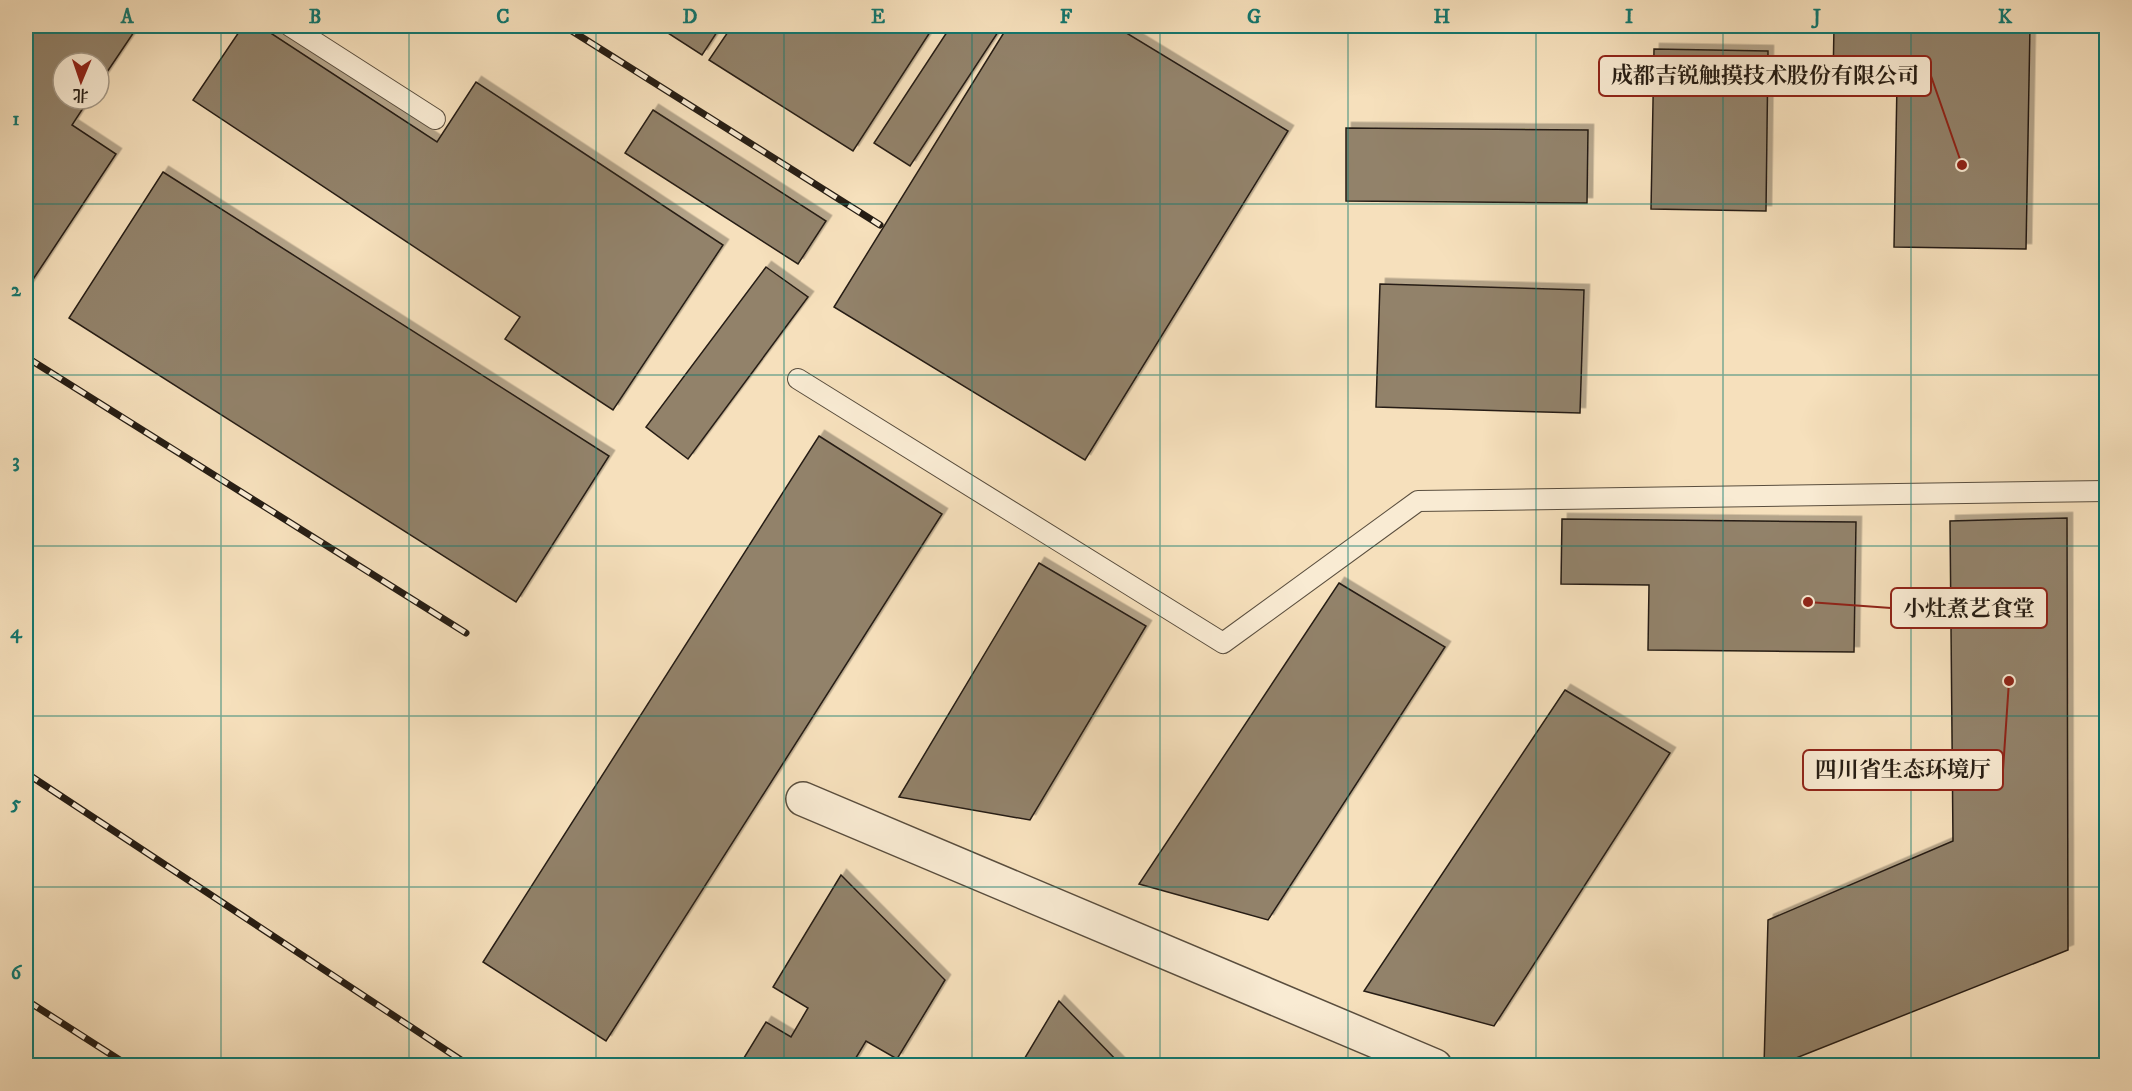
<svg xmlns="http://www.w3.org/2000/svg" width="2132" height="1091" viewBox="0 0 2132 1091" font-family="'IM FELL DW Pica','Noto Serif SC',serif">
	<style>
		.building { fill: #92826b; stroke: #261d14; stroke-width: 1.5; filter: url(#shadow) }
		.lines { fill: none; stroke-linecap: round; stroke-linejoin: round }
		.lane-casing { stroke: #5a4e3e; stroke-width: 22 }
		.street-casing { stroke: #5a4e3e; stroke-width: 36 }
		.lane { stroke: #f9ebd3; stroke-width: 20 }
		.street { stroke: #f9ebd3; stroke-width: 33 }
		.rail-casing { stroke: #261d14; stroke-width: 7 }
		.rail { stroke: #f9ebd3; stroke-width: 4.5; stroke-dasharray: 14; stroke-linecap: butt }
		.grid { fill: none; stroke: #0f766e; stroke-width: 1.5; stroke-opacity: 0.55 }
		.leader { fill: none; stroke: #8f2418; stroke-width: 2 }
		.callout-dot { fill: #8f2418; stroke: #f9ebd3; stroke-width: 2 }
		.callout { fill: #f9ebd3; stroke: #8f2418; stroke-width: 2 }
		.callout-label { font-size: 22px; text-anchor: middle; font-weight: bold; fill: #261d14 }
		.neatline { fill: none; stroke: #0f766e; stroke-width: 2 }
		.grid-label { font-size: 20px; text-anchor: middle; font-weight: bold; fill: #0f766e }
	</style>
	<defs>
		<filter id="shadow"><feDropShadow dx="5.5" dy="-5.5" stdDeviation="0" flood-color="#0004"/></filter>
	</defs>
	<rect width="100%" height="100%" fill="#f6e0bc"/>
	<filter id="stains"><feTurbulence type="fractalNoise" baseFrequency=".00333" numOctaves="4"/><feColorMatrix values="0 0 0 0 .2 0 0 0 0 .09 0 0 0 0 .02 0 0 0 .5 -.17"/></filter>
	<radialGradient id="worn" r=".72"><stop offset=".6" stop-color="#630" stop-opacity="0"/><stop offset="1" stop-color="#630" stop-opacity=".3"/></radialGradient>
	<!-- building -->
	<g class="building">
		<polygon points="26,26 138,26 99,84 99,63 63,63 63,99 89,99 72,125 116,154 26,290"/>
		<polygon points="243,26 260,26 437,142 476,82 723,245 613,410 505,339 520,317 193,100"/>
		<polygon points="657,26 721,26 702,55"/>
		<polygon points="732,26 934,26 853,151 709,60"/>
		<polygon points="951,26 1002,26 910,166 874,143"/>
		<polygon points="1008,26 1115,26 1288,131 1085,460 834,307"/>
		<polygon points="1834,26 2030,26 2026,249 1894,247 1897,83 1833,82"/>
		<polygon points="1654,49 1768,51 1766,211 1651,209"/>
		<polygon points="653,110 826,221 798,264 625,153"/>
		<polygon points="1346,128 1588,130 1587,203 1346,201"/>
		<polygon points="163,172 609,456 516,602 69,318"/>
		<polygon points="766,267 808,297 688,459 646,427"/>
		<polygon points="1380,284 1584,290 1580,413 1376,407"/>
		<polygon points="819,436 942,514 606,1041 483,962"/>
		<polygon points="2067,518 2068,950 1776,1066 1764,1066 1768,920 1953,841 1950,521"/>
		<polygon points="1562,519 1856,522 1854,652 1648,650 1649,585 1561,584"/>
		<polygon points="1039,563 1146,626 1030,820 899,797"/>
		<polygon points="1339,583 1445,647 1268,920 1139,884"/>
		<polygon points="1565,690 1670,753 1494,1026 1364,991"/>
		<polygon points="841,875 945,980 897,1059 866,1041 851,1066 739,1066 766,1022 791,1037 808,1008 773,987"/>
		<polygon points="1059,1001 1122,1066 1020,1066"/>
	</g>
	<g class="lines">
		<defs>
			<g id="lane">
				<polyline points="290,26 435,119"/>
				<polyline points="798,379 1223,643 1418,501 2106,491"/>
			</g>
			<polyline id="street" points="803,799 1435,1066"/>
		</defs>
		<!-- lane casing -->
		<use href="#lane" class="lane-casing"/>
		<!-- street casing -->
		<use href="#street" class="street-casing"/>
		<!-- lane -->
		<use href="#lane" class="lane"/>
		<!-- street -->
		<use href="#street" class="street"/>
		<defs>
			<g id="rail">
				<polyline points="564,26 880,225"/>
				<polyline points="26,357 466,633"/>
				<polyline points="26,773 470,1066"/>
				<polyline points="26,1000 129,1066"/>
			</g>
		</defs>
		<!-- rail casing -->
		<use href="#rail" class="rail-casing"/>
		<!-- rail -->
		<use href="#rail" class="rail"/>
	</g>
	<!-- grid -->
	<path class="grid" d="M221,26V1066M409,26V1066M596,26V1066M784,26V1066M972,26V1066M1160,26V1066M1348,26V1066M1536,26V1066M1723,26V1066M1911,26V1066M26,204H2106M26,375H2106M26,546H2106M26,716H2106M26,887H2106"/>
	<!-- callouts -->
	<path class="leader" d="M1962 165L1931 76M1808 602L1891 608M2009 681L2003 770"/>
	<g class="callout-dot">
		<circle cx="1962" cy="165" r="6"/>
		<circle cx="1808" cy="602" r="6"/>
		<circle cx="2009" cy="681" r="6"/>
	</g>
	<g class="callout">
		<rect x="1599" y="56" width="332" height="40" rx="6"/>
		<rect x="1891" y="588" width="156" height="40" rx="6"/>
		<rect x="1803" y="750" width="200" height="40" rx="6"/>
	</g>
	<g class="callout-label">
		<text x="1765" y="83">成都吉锐触摸技术股份有限公司</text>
		<text x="1969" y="616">小灶煮艺食堂</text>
		<text x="1903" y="777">四川省生态环境厅</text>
	</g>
	<!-- margin -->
	<rect width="2132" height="1091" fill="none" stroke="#f6e0bc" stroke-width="66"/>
	<!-- north arrow -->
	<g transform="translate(81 81) rotate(182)"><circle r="28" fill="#f9ebd3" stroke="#a59987" stroke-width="1.5"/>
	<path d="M0-4.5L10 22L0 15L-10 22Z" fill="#8f2418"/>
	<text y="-9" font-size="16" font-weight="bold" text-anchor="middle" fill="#261d14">北</text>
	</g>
	<rect x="33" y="33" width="2066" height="1025" class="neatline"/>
	<g class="grid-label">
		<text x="127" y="23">A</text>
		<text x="315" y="23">B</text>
		<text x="503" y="23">C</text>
		<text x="690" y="23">D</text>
		<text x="878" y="23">E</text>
		<text x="1066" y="23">F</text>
		<text x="1254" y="23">G</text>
		<text x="1442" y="23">H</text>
		<text x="1629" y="23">I</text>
		<text x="1817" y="23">J</text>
		<text x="2005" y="23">K</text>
		<text x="16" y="125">1</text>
		<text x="16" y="296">2</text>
		<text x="16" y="467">3</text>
		<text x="16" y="638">4</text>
		<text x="16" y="809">5</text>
		<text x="16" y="979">6</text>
	</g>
	<rect width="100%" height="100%" filter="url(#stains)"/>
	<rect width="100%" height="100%" fill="url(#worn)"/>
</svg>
